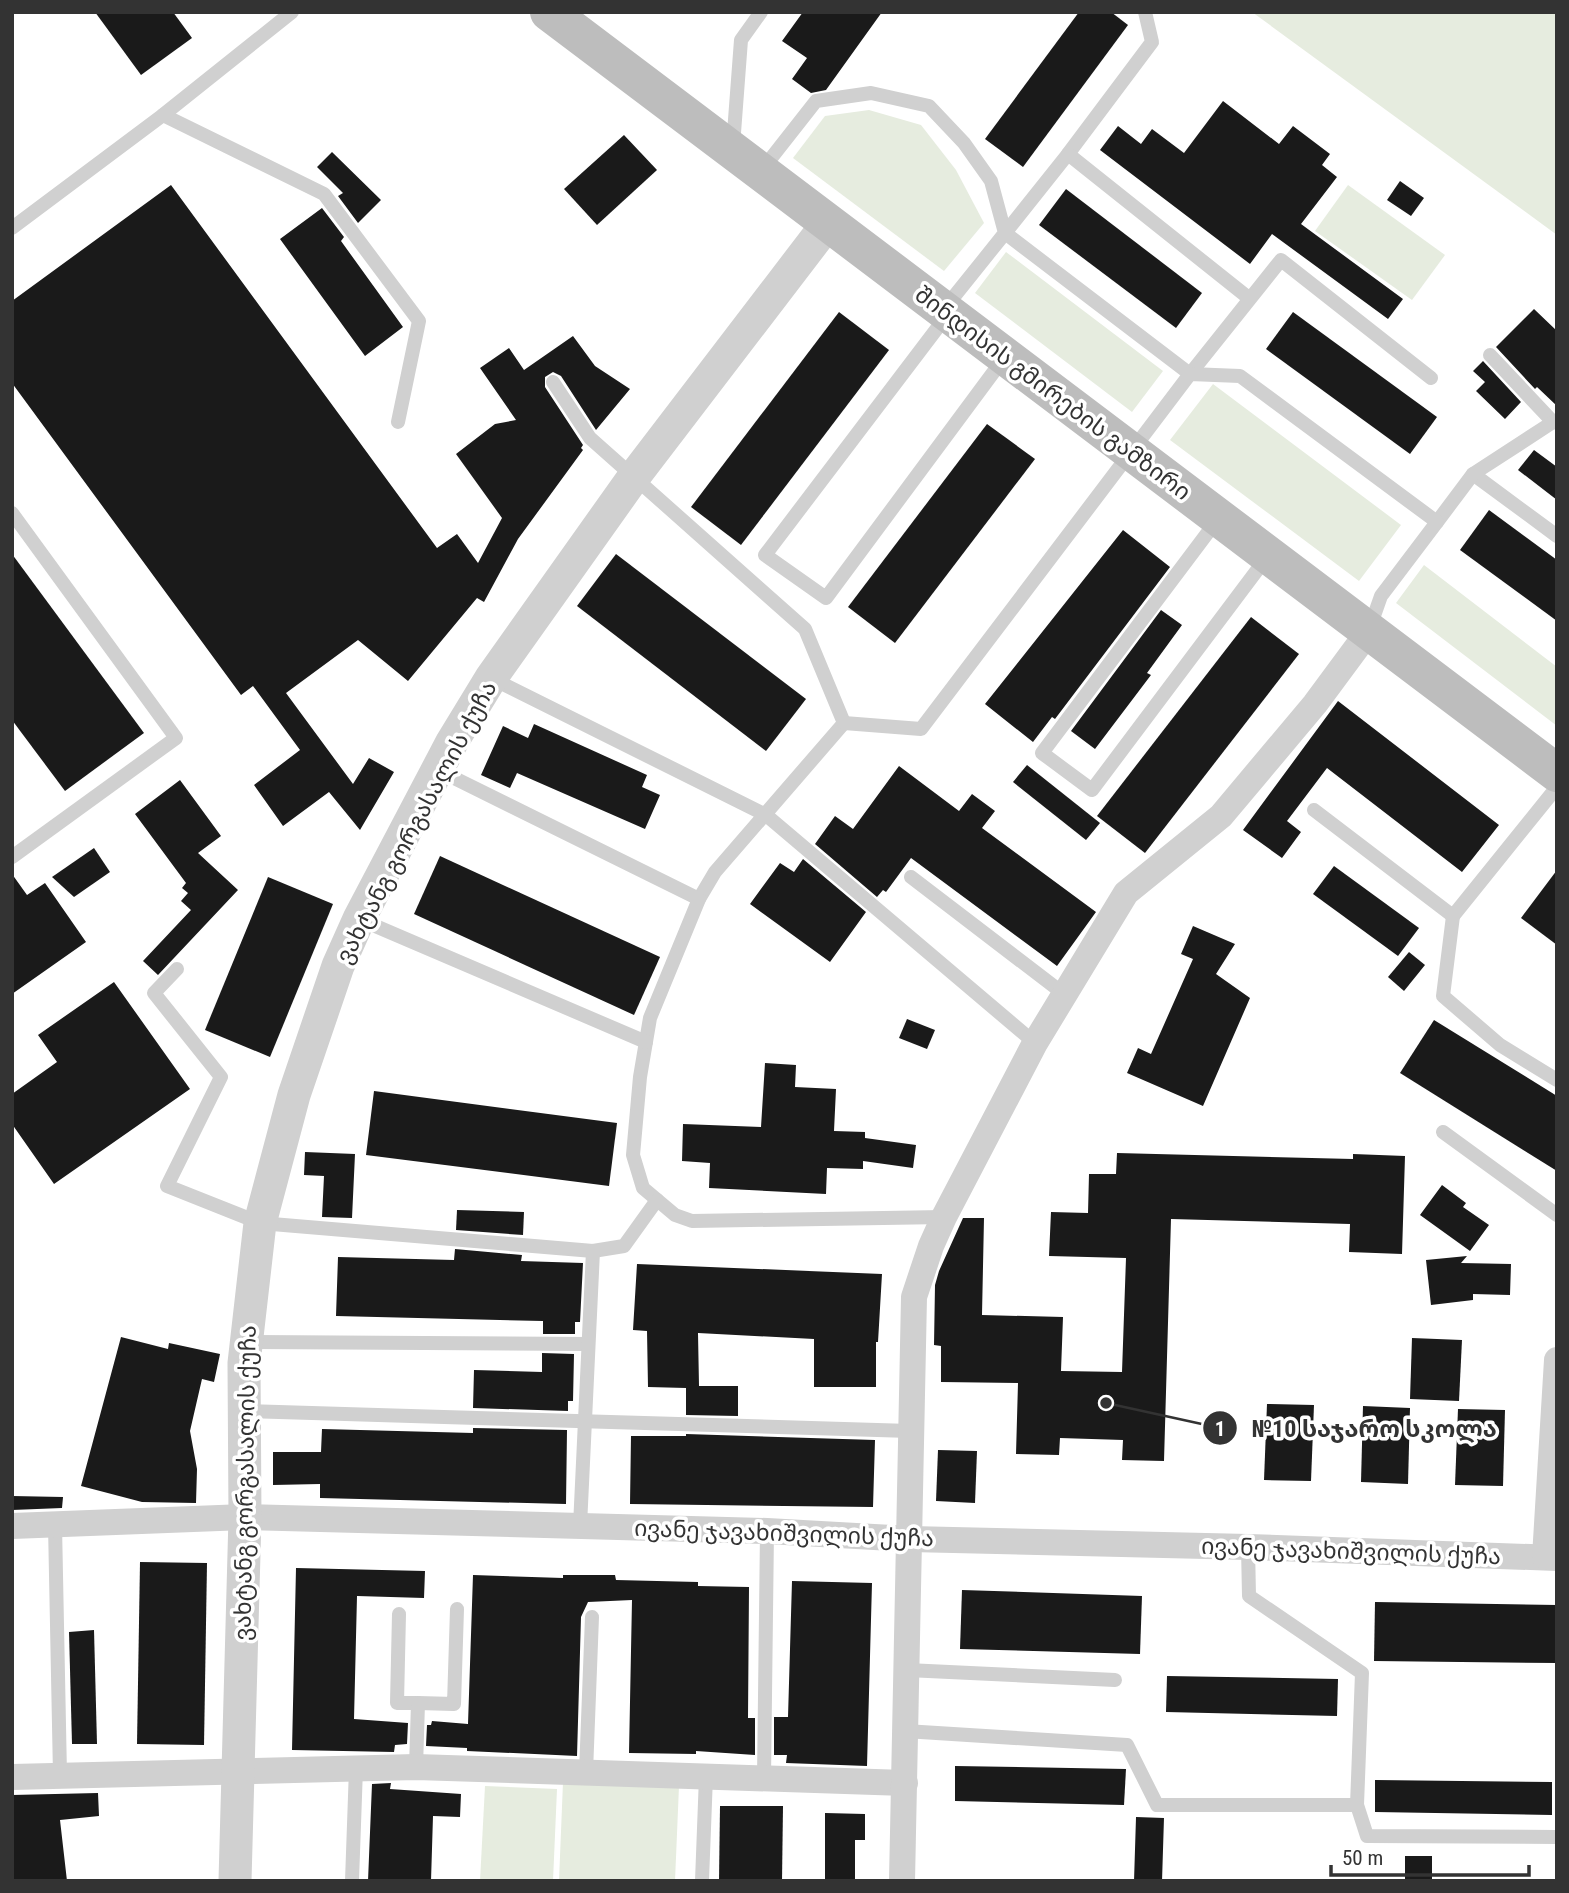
<svg xmlns="http://www.w3.org/2000/svg" width="1569" height="1893" viewBox="0 0 1569 1893" font-family="'Roboto Condensed','Noto Sans Georgian',sans-serif">
	<style>
		.green { fill: #e6ecdf }
		.building { fill: #1a1a1a }
		.lines { fill: none; stroke-linecap: round; stroke-linejoin: round }
		.service { stroke: #d0d0d0; stroke-width: 14 }
		.minor { stroke: #d0d0d0; stroke-width: 26 }
		.tertiary { stroke: #d0d0d0; stroke-width: 33 }
		.secondary { stroke: #bdbdbd; stroke-width: 38 }
		.labels { text-anchor: middle; stroke-width: 7; stroke-linejoin: round; paint-order: stroke }
		.street-label { font-size: 23px; fill: #333; stroke: #fff }
		.leader { fill: none; stroke: #333; stroke-width: 2.5 }
		.callout-dot { fill: #333; stroke: #fff; stroke-width: 2.5 }
		.mark-label { font-size: 21px; text-anchor: middle; font-weight: bold; fill: #fff }
		.callout-label { font-size: 24px; text-anchor: middle; font-weight: bold; fill: #333; stroke: #fff; stroke-width: 7; stroke-linejoin: round; paint-order: stroke }
	</style>
	<rect width="100%" height="100%" fill="#fff"/>
	<!-- green -->
	<g class="green">
		<polygon points="1252,12 1557,12 1557,235"/>
		<polygon points="869,110 921,125 956,170 984,223 944,271 793,158 825,116"/>
		<polygon points="1348,185 1445,255 1412,300 1315,231"/>
		<polygon points="1006,252 1163,371 1132,412 975,293"/>
		<polygon points="1213,384 1401,525 1359,581 1170,440"/>
		<polygon points="1424,565 1557,667 1557,726 1396,603"/>
		<polygon points="563,1782 679,1786 675,1881 559,1881"/>
		<polygon points="485,1786 557,1789 553,1881 480,1881"/>
	</g>
	<!-- building -->
	<g class="building">
		<polygon points="95,12 173,12 192,38 141,75"/>
		<polygon points="803,12 882,12 826,90 811,93 792,79 807,58 782,41"/>
		<polygon points="1079,12 1111,12 1128,25 1023,167 985,139"/>
		<polygon points="1223,101 1279,144 1293,126 1330,154 1322,165 1337,177 1301,224 1403,299 1388,319 1272,234 1250,264 1100,150 1118,126 1141,144 1152,129 1184,153"/>
		<polygon points="624,135 657,170 597,225 564,189"/>
		<polygon points="332,152 381,200 358,223 338,196 343,193 317,167"/>
		<polygon points="1400,181 1424,198 1411,216 1387,200"/>
		<polygon points="171,185 437,548 457,534 478,563 502,518 456,454 495,424 516,420 480,368 509,348 524,370 573,336 595,366 630,389 596,430 561,376 553,372 545,377 545,387 583,445 581,448 583,450 518,539 484,602 477,598 408,681 358,640 286,693 353,784 369,758 394,772 360,830 329,792 283,826 254,785 300,750 253,686 241,695 12,383 12,301"/>
		<polygon points="1066,189 1202,293 1176,328 1039,225"/>
		<polygon points="322,208 344,237 341,241 403,327 365,356 280,239"/>
		<polygon points="1534,309 1557,331 1557,406 1537,387 1535,389 1496,347"/>
		<polygon points="839,312 889,350 741,545 691,507"/>
		<polygon points="1293,312 1437,417 1410,454 1266,349"/>
		<polygon points="1483,361 1521,402 1505,419 1476,391 1485,382 1473,371"/>
		<polygon points="987,424 1035,459 895,643 848,607"/>
		<polygon points="1534,450 1557,467 1557,500 1518,470"/>
		<polygon points="1489,510 1557,560 1557,621 1460,550"/>
		<polygon points="1123,530 1170,567 1055,719 1052,717 1033,742 985,704"/>
		<polygon points="12,554 144,733 65,791 12,720"/>
		<polygon points="616,554 806,699 766,751 577,606"/>
		<polygon points="1161,610 1182,625 1147,673 1151,675 1095,749 1071,731"/>
		<polygon points="1251,617 1299,654 1145,853 1097,816"/>
		<polygon points="1338,701 1499,825 1462,872 1327,768 1287,821 1301,832 1282,858 1243,830"/>
		<polygon points="534,724 647,775 642,787 660,795 645,829 517,773 510,788 481,775 503,726 528,738"/>
		<polygon points="1027,765 1100,823 1086,840 1013,782"/>
		<polygon points="899,766 959,811 972,794 995,811 982,828 1096,912 1057,966 911,858 886,892 883,890 877,897 815,844 835,816 853,829"/>
		<polygon points="180,780 221,836 198,853 238,890 158,975 143,961 191,910 181,901 188,893 182,888 186,883 135,814"/>
		<polygon points="94,848 110,872 74,897 52,877"/>
		<polygon points="440,856 660,957 634,1015 414,914"/>
		<polygon points="803,859 866,912 830,962 750,904 780,863 794,872"/>
		<polygon points="1334,866 1419,928 1398,956 1313,894"/>
		<polygon points="1557,870 1557,945 1521,918"/>
		<polygon points="12,874 27,895 45,883 86,942 12,994"/>
		<polygon points="268,877 333,904 270,1057 205,1030"/>
		<polygon points="1193,926 1235,944 1216,974 1250,998 1203,1106 1127,1073 1138,1048 1151,1054 1193,959 1181,954"/>
		<polygon points="1409,952 1425,965 1404,991 1388,977"/>
		<polygon points="114,982 190,1089 54,1184 12,1124 12,1094 57,1062 38,1035"/>
		<polygon points="907,1019 935,1030 927,1049 899,1038"/>
		<polygon points="1434,1020 1557,1096 1557,1171 1400,1073"/>
		<polygon points="765,1063 796,1065 795,1087 836,1089 834,1131 865,1132 865,1138 916,1145 913,1168 863,1161 863,1169 827,1168 826,1194 709,1188 710,1163 682,1161 683,1124 761,1127"/>
		<polygon points="374,1091 617,1123 609,1186 366,1155"/>
		<polygon points="305,1152 355,1154 352,1218 322,1217 324,1176 304,1175"/>
		<polygon points="1117,1153 1353,1159 1353,1154 1405,1156 1402,1254 1349,1252 1350,1224 1171,1219 1164,1461 1122,1460 1123,1440 1060,1438 1059,1455 1016,1454 1018,1383 941,1382 941,1346 934,1345 935,1285 939,1271 963,1218 984,1218 982,1315 1063,1317 1061,1371 1122,1372 1126,1258 1049,1256 1051,1212 1088,1213 1089,1174 1116,1174"/>
		<polygon points="1442,1185 1466,1203 1463,1207 1489,1225 1470,1251 1420,1215"/>
		<polygon points="457,1210 524,1212 523,1235 456,1230"/>
		<polygon points="455,1249 522,1255 521,1261 583,1263 580,1322 575,1322 575,1334 543,1334 543,1321 336,1316 338,1257 454,1260"/>
		<polygon points="1467,1256 1461,1263 1511,1264 1510,1295 1473,1294 1473,1300 1431,1305 1426,1260"/>
		<polygon points="637,1264 882,1274 878,1342 876,1342 876,1387 814,1387 814,1339 698,1333 699,1386 738,1386 738,1416 686,1415 686,1388 648,1387 647,1331 633,1330"/>
		<polygon points="121,1337 168,1349 169,1343 220,1354 214,1382 202,1379 190,1431 197,1469 196,1503 142,1502 81,1486"/>
		<polygon points="1412,1338 1462,1340 1459,1401 1410,1399"/>
		<polygon points="542,1353 574,1354 573,1401 568,1401 568,1411 473,1408 474,1370 542,1372"/>
		<polygon points="1267,1404 1314,1405 1311,1481 1264,1480"/>
		<polygon points="1363,1406 1410,1408 1408,1484 1361,1482"/>
		<polygon points="1458,1409 1505,1410 1503,1486 1455,1485"/>
		<polygon points="473,1428 567,1430 566,1504 320,1498 320,1484 273,1485 273,1452 321,1452 322,1429 473,1433"/>
		<polygon points="686,1434 875,1440 873,1507 630,1504 631,1436 686,1436"/>
		<polygon points="938,1450 977,1451 975,1503 936,1501"/>
		<polygon points="12,1496 63,1497 62,1508 12,1510"/>
		<polygon points="140,1562 207,1563 204,1745 137,1744"/>
		<polygon points="296,1568 425,1571 424,1598 357,1596 354,1719 408,1723 407,1744 395,1745 394,1752 292,1750"/>
		<polygon points="473,1575 563,1578 563,1575 615,1575 616,1580 698,1582 698,1586 749,1587 748,1718 755,1718 755,1755 696,1751 696,1754 629,1753 632,1600 588,1602 581,1617 577,1756 467,1751 467,1748 426,1746 427,1725 431,1725 432,1721 468,1724"/>
		<polygon points="792,1581 872,1583 867,1766 786,1763 787,1755 774,1755 774,1717 788,1717"/>
		<polygon points="962,1590 1142,1596 1140,1654 960,1649"/>
		<polygon points="1375,1602 1557,1605 1557,1663 1374,1661"/>
		<polygon points="94,1630 97,1744 72,1744 69,1632"/>
		<polygon points="1167,1676 1338,1679 1337,1716 1166,1712"/>
		<polygon points="955,1766 1126,1769 1124,1805 955,1801"/>
		<polygon points="1375,1780 1552,1782 1552,1815 1375,1812"/>
		<polygon points="391,1783 390,1789 461,1794 460,1817 433,1816 431,1881 368,1881 372,1784"/>
		<polygon points="98,1793 99,1816 60,1820 67,1881 12,1881 12,1795"/>
		<polygon points="720,1806 783,1806 782,1881 719,1881"/>
		<polygon points="825,1813 865,1814 865,1840 855,1840 855,1881 825,1881"/>
		<polygon points="1136,1817 1164,1818 1162,1881 1134,1881"/>
		<rect x="1405" y="1856" width="27" height="25"/>
	</g>
	<g class="lines">
		<!-- service -->
		<g class="service">
			<polyline points="163,115 324,194 419,321 398,422"/>
			<polyline points="733,146 741,40 761,12"/>
			<polyline points="1068,154 1152,42 1145,12"/>
			<polyline points="761,171 816,101 871,93 929,106 964,143 991,181 1005,233 944,309"/>
			<polyline points="12,228 163,115 292,12"/>
			<polyline points="1250,299 1068,154 1005,233 1190,374 1281,260 1431,378"/>
			<polyline points="948,314 765,555 826,598 1004,358"/>
			<polyline points="1490,355 1553,422"/>
			<polyline points="553,382 590,438 805,629 844,723 715,872 699,899 650,1018 640,1077 633,1155 643,1188 675,1215 692,1221 944,1217"/>
			<polyline points="1473,474 1557,536"/>
			<polyline points="12,513 176,738 12,857"/>
			<polyline points="1218,519 1042,753 1092,790 1267,557"/>
			<polyline points="1437,522 1473,474 1553,422 1557,423"/>
			<polyline points="491,678 766,815 1035,1043"/>
			<polyline points="844,723 921,729 1190,374 1240,376 1437,522 1381,596 1369,630"/>
			<polyline points="438,770 699,899"/>
			<polyline points="1314,810 1453,916 1557,787"/>
			<polyline points="911,877 1064,994"/>
			<polyline points="1453,916 1443,996 1500,1045 1557,1080"/>
			<polyline points="359,919 646,1042"/>
			<polyline points="177,969 154,993 221,1077 167,1186 260,1223 593,1251 624,1246 657,1200"/>
			<polyline points="1443,1132 1557,1215"/>
			<polyline points="247,1342 588,1344"/>
			<polyline points="244,1411 910,1431"/>
			<polyline points="55,1525 60,1775"/>
			<polyline points="580,1526 593,1251"/>
			<polyline points="1248,1547 1249,1596 1362,1673 1357,1805"/>
			<polyline points="399,1614 397,1703 418,1703 416,1767"/>
			<polyline points="907,1670 1115,1680"/>
			<polyline points="418,1703 454,1704 457,1609"/>
			<polyline points="905,1731 1127,1745 1157,1805 1357,1805 1367,1836 1557,1837"/>
			<polyline points="586,1772 592,1617"/>
			<polyline points="764,1778 767,1531"/>
			<polyline points="352,1881 356,1768"/>
			<polyline points="702,1881 706,1776"/>
		</g>
		<!-- minor -->
		<g class="minor">
			<polyline points="12,1526 245,1517 767,1531 910,1539 1248,1547 1557,1558"/>
			<polyline points="1545,1557 1557,1360"/>
			<polyline points="12,1777 416,1767 905,1783"/>
			<polyline points="902,1881 914,1297 931,1246 944,1217 1035,1043 1126,893 1221,816 1315,704 1369,631"/>
		</g>
		<!-- tertiary -->
		<polyline class="tertiary" points="235,1881 245,1517 244,1363 260,1223 294,1095 338,966 359,919 452,742 491,678 633,478 828,223"/>
		<!-- secondary -->
		<polyline class="secondary" points="549,12 1557,773"/>
	</g>
	<g class="labels">
		<!-- street labels -->
		<g class="street-label">
			<text transform="translate(1053 393) rotate(37)" y="8">შინდისის გმირების გამზირი</text>
			<text transform="translate(416 822) rotate(-62)" y="8">ვახტანგ გორგასალის ქუჩა</text>
			<text transform="translate(245 1483) rotate(-89)" y="8">ვახტანგ გორგასალის ქუჩა</text>
			<text transform="translate(784 1533) rotate(2)" y="8">ივანე ჯავახიშვილის ქუჩა</text>
			<text transform="translate(1351 1551) rotate(2)" y="8">ივანე ჯავახიშვილის ქუჩა</text>
		</g>
	</g>
	<!-- callouts -->
	<path class="leader" d="M1106 1403L1220 1428"/>
	<g class="callout-dot">
		<circle cx="1106" cy="1403" r="7"/>
		<circle cx="1220" cy="1428" r="18"/>
	</g>
	<g class="mark-label">
		<text x="1220" y="1436">1</text>
	</g>
	<g class="callout-label">
		<text x="1374" y="1437">№10 საჯარო სკოლა</text>
	</g>
	<!-- border -->
	<rect width="1569" height="1893" fill="none" stroke="#333333" stroke-width="28"/>
	<!-- scale -->
	<path d="M1331 1865v10h198v-10" fill="none" stroke="#333333" stroke-width="3.5"/>
	<text x="1342" y="1865" font-size="21" fill="#333333" stroke="#ffffff" stroke-width="5" paint-order="stroke">50 m</text>
</svg>
